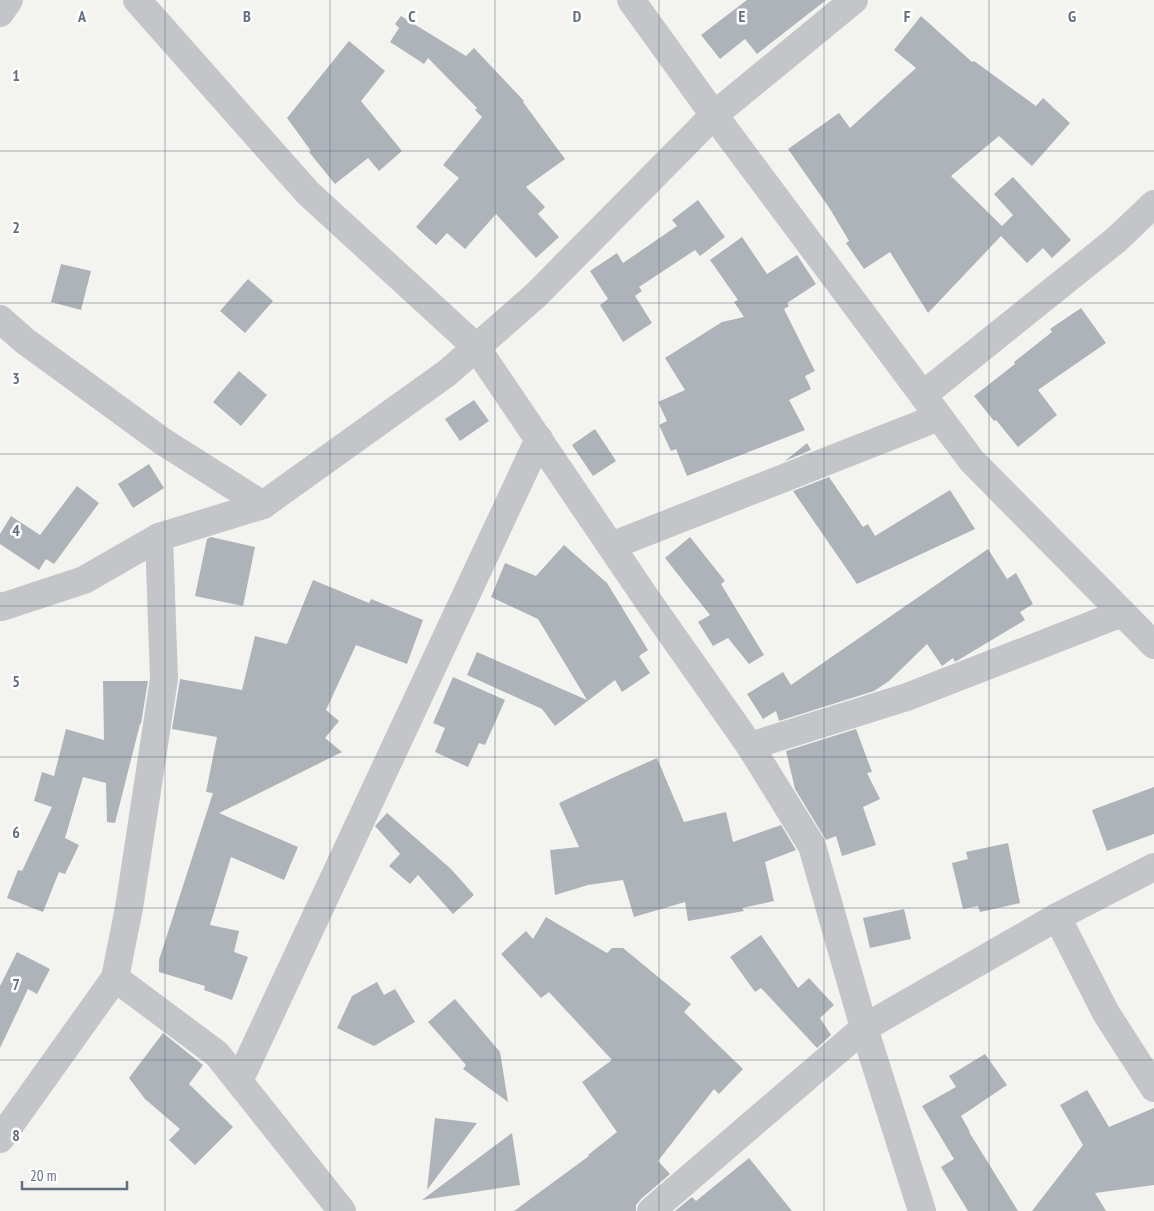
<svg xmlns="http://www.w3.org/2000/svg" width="1154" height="1211" viewBox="0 0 1154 1211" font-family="'PT Sans Narrow',sans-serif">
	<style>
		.building { fill: #aeb3b9 }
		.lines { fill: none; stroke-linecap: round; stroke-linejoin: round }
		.minor { stroke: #c3c5c9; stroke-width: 28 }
		.grid { fill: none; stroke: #626f81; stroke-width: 1; stroke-opacity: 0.55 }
		.grid-label { font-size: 16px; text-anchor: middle; font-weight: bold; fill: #626f81; stroke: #fff; stroke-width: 5; stroke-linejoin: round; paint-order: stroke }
	</style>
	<rect width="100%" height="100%" fill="#f3f4ef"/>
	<!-- building -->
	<g class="building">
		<polygon points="747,0 826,0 757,54 745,39 720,59 701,35"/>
		<polygon points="401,16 466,56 474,48 524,101 523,102 565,159 526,187 545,207 538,214 559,237 536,258 496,214 465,249 447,233 436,245 416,227 459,178 443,165 482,117 475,110 477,108 428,58 424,64 390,42 399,28 395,24"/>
		<polygon points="921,16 972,62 974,61 1036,106 1043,98 1070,123 1032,166 999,136 951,176 1002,226 1013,215 994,194 1013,177 1071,240 1052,258 1043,248 1027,263 1001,236 928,313 890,252 864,269 846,243 849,241 830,209 788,149 839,113 850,128 916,68 894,50"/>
		<polygon points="349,41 385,71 361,101 402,151 379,171 368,158 335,184 309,152 311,151 287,118"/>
		<polygon points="698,200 725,237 700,256 695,250 639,287 642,291 635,296 652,323 623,342 600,305 608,299 590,271 617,253 623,263 677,226 672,220"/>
		<polygon points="742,237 767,274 797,255 816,284 787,303 789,306 784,309 815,371 805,376 811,389 789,400 805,430 687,476 676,449 671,451 659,425 667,421 658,402 685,390 665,358 722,322 744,317 734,302 738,300 710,260"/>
		<polygon points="61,264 91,271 81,310 51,302"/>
		<polygon points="248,279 273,301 245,333 220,311"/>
		<polygon points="1081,308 1106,343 1038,390 1057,415 1018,447 996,420 994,421 974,396 1015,364 1014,362 1052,332 1050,329"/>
		<polygon points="239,371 267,395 241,426 213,402"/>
		<polygon points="474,400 489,421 460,441 445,419"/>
		<polygon points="595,429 616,461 593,476 572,445"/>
		<polygon points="807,443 811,450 785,461"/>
		<polygon points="149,464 164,488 133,508 118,484"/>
		<polygon points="829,477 863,527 868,524 875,536 950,490 975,529 857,584 793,491"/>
		<polygon points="77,486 99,503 54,564 46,559 39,570 0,544 0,534 11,516 40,535"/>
		<polygon points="211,537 255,547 243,606 195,596 207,539"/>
		<polygon points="690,537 725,581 721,584 764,655 749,664 728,638 713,646 698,622 710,615 665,558"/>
		<polygon points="564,545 607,583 648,650 639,656 650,673 622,692 615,680 555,726 542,709 467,675 477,652 587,700 538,619 491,597 505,563 536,576"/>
		<polygon points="988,549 1007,579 1016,573 1033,604 1020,612 1025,620 955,662 953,658 942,666 927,644 889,681 874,691 779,721 776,711 763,719 747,694 783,672 791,685"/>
		<polygon points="313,580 369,603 371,599 423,620 407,664 356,645 326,710 339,721 325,738 342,752 219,813 298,847 284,880 231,857 210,925 239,931 234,952 248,957 232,1000 204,990 205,986 159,972 159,960 213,793 206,792 217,737 172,729 180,679 242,690 255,636 287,644"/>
		<polygon points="453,677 505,700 485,745 479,743 468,767 435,752 445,728 433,723"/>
		<polygon points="103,681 148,681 141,724 140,724 115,823 107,822 106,783 83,777 65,838 79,845 65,874 59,872 43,912 7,898 18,870 22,871 52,807 34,801 42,772 54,776 66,729 104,740"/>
		<polygon points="856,729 872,772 867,773 880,799 863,807 876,845 842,856 836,836 826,840 795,789 786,751"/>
		<polygon points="657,758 684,822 726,812 733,842 781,825 796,850 765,862 774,901 742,908 744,911 688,921 685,902 634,917 623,880 588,885 555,895 550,850 579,847 559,803 619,775"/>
		<polygon points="1154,787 1154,834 1107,851 1092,810"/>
		<polygon points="387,813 451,869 474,895 453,914 418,875 410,884 389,866 400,854 375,826"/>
		<polygon points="1008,843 1020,903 980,912 978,906 963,909 952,863 968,859 966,852"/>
		<polygon points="904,909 911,939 870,948 863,918"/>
		<polygon points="546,917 607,953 612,948 623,948 691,1004 684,1012 743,1069 719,1094 714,1089 658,1161 670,1174 641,1199 636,1205 636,1211 514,1211 589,1156 588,1155 617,1132 582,1082 612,1060 549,992 541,998 501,954 526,931 533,939"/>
		<polygon points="761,935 798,988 809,978 834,1005 820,1018 831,1035 817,1048 761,988 755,992 730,957"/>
		<polygon points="17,952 50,969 37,994 28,989 0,1048 0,986"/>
		<polygon points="377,982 384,995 395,989 415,1022 374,1046 337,1028 352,996"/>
		<polygon points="455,999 500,1052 508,1102 463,1069 466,1065 428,1022"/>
		<polygon points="163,1033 203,1065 189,1084 233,1127 195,1165 169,1140 180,1129 145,1099 129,1078"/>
		<polygon points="985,1054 1007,1085 961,1116 970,1132 969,1132 1018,1211 968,1211 941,1167 954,1159 922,1106 956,1087 949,1076"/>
		<polygon points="1087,1090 1109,1127 1154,1108 1154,1185 1095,1193 1106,1211 1032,1211 1083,1145 1060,1105"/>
		<polygon points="435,1118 477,1123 427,1190"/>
		<polygon points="512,1133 520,1185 422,1200"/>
		<polygon points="749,1158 792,1211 675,1211 692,1197 696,1201"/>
	</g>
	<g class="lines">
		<!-- minor -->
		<g class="minor">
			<polyline points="137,0 308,193 476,347 646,598 750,746 812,846 864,1028 651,1211"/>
			<polyline points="631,0 714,115 972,461 1154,645"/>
			<polyline points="0,13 9,0"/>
			<polyline points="0,319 25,341 162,441 263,505"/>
			<polyline points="923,395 1116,240 1154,204"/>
			<polyline points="611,546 939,417"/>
			<polyline points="0,606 2,607 84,580 159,537 263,505 447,373 536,295 714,115 854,0"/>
			<polyline points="750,746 907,697 1122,613"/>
			<polyline points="1057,917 1154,867"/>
			<polyline points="115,978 217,1054 342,1211"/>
			<polyline points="239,1081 539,439"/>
			<polyline points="0,1139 115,978 129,908 164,679 159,537"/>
			<polyline points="922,1211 864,1028 1057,917 1106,1013 1154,1088"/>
		</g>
	</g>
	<!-- grid -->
	<path class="grid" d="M165,0V1211M330,0V1211M495,0V1211M659,0V1211M824,0V1211M989,0V1211M0,151H1154M0,303H1154M0,454H1154M0,606H1154M0,757H1154M0,908H1154M0,1060H1154"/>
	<g class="grid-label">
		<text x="82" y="22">A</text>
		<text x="247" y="22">B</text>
		<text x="412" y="22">C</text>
		<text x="577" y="22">D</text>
		<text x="742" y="22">E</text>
		<text x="907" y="22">F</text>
		<text x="1072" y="22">G</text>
		<text x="16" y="81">1</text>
		<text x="16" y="233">2</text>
		<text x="16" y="384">3</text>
		<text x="16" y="536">4</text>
		<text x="16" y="687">5</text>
		<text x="16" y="838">6</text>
		<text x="16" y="990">7</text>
		<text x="16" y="1141">8</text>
	</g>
	<!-- scale -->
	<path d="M22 1181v8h105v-8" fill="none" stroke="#626f81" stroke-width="2.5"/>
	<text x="30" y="1181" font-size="15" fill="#626f81" stroke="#ffffff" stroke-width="4" paint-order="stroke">20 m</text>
</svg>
